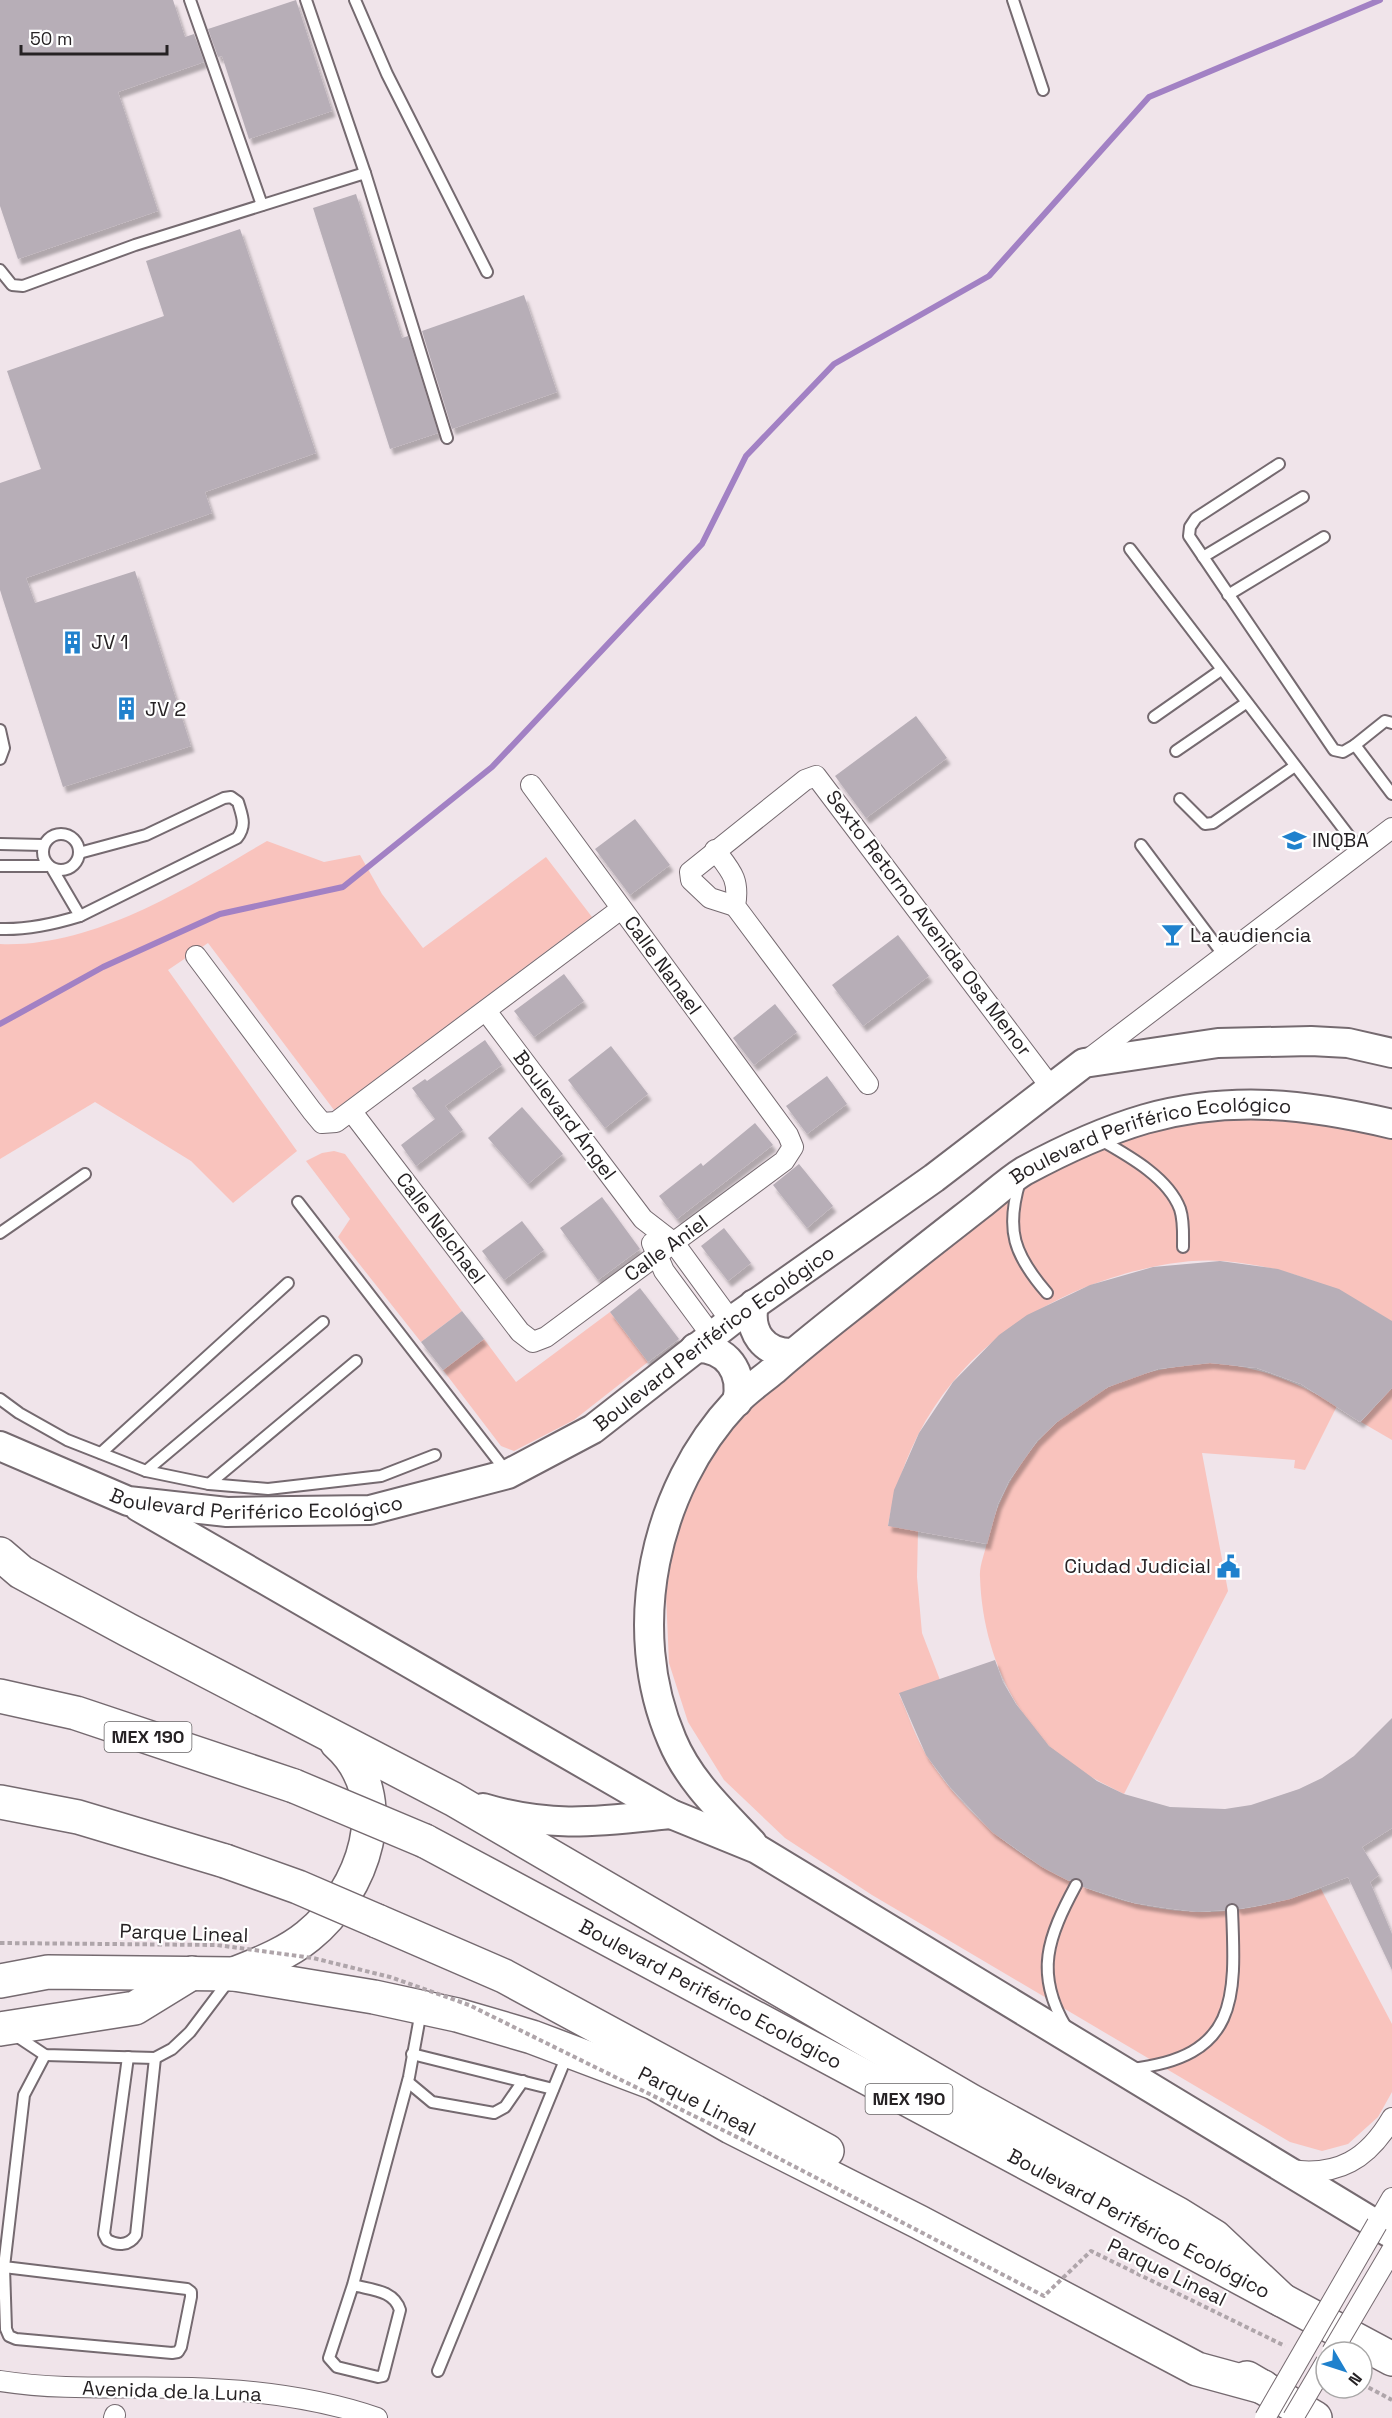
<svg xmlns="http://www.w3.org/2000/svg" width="1392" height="2418" viewBox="0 0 1392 2418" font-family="'Space Grotesk',sans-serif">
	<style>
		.green { fill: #f9c3bd }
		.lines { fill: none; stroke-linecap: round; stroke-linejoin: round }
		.stream { stroke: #a281c4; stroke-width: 6 }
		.building { fill: #b7aeb7; filter: url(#shadow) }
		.lane-casing { stroke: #756a70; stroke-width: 14 }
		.street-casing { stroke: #756a70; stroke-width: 22 }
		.secondary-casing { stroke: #756a70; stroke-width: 32 }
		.highway-casing { stroke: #756a70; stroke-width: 36 }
		.path { stroke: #afa5aa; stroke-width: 4; stroke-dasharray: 4.5 3; stroke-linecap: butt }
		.lane { stroke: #fff; stroke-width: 10 }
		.street { stroke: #fff; stroke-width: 20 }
		.secondary { stroke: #fff; stroke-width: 28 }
		.highway { stroke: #fff; stroke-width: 33 }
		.street-bridge-casing { stroke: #756a70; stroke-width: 22; stroke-linecap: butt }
		.highway-bridge-casing { stroke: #756a70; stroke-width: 36; stroke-linecap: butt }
		.path-bridge { stroke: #afa5aa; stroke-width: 4; stroke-dasharray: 4.5 3; stroke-linecap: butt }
		.street-bridge { stroke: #fff; stroke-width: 20 }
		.highway-bridge { stroke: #fff; stroke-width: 33 }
		.labels { text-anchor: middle; stroke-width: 4.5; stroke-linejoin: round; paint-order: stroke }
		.shield { fill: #fff; stroke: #676466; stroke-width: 1.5 }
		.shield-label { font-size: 18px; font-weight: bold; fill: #262224 }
		.poi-label { font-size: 20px; fill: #262224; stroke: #fff; text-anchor: start }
		.street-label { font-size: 20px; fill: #262224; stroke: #fff }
	</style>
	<defs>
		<filter id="shadow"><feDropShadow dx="3.5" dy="6" stdDeviation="1.5" flood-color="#0004"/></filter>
	</defs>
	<rect width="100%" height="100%" fill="#f0e4ea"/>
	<!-- green -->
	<g class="green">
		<path d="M267,841L324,862L360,855L382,894L423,948L546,857L592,917L334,1110L208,943L168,970L297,1151L233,1203L191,1161L95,1102L0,1159V944C94,948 188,887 267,841Z"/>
		<path d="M1213,1119H1316L1392,1134V1322C1341,1287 1285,1266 1223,1261C1186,1258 1145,1267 1111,1278C992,1317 911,1401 888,1525L918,1531L917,1577L922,1633L940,1680L899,1694C908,1714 915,1737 927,1756C985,1848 1088,1908 1197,1912C1239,1913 1282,1902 1321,1889L1392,2024V2092L1378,2117L1348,2144L1322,2151L1290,2142L872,1895L785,1838L724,1780L688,1722L669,1663L666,1595L673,1547L695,1478L741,1409L1003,1196L1075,1153L1136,1133Z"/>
		<polygon points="334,1151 345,1154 462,1311 421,1342 338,1237 350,1219 306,1161 322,1153"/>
		<polygon points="610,1312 648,1362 574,1420 514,1451 501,1446 443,1370 484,1339 516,1382"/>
		<path d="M1210,1363C1258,1366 1296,1381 1337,1406L1305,1470L1294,1468L1295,1460L1202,1453L1228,1591L1124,1794C1098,1781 1069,1767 1048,1745C1005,1700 982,1640 980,1577C979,1566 985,1553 987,1542C1003,1475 1046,1418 1109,1387C1140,1371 1175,1366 1210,1363Z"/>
		<polygon points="1392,1388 1392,1440 1361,1422"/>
	</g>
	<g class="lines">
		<!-- stream -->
		<polyline class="stream" points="0,1024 103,967 220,914 343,887 492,767 702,544 746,456 834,364 989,276 1149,97 1380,0"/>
	</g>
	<!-- building -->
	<g class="building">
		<polygon points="0,0 173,0 185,37 194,34 204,62 118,92 158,211 18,259 0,206"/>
		<polygon points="296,0 332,111 249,139 222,56 218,57 208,29"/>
		<polygon points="356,194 402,338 408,336 438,433 390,449 313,208"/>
		<polygon points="240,229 316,453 205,492 212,513 26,578 35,603 135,571 191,746 63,787 0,590 0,483 41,469 7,371 164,316 146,261"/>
		<polygon points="524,295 557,392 452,429 422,331"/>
		<polygon points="916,716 947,758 866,818 835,776"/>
		<polygon points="635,819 670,865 630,895 595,849"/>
		<polygon points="898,935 929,976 863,1026 832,985"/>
		<polygon points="564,974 584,1001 534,1037 514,1011"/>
		<polygon points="775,1004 797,1032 754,1065 733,1038"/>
		<polygon points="485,1040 502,1065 445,1106 463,1130 416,1166 401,1145 435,1119 412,1088 425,1079 427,1081"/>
		<polygon points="611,1046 648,1094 605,1128 568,1080"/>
		<polygon points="827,1076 847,1104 807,1134 786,1106"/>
		<polygon points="522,1107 563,1154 528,1184 488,1138"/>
		<polygon points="755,1123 773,1145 677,1219 659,1196 701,1163 703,1166"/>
		<polygon points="799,1164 833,1206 807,1228 773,1185"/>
		<polygon points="602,1197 640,1249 598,1280 560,1228"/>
		<polygon points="522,1221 544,1250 504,1280 482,1251"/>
		<polygon points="724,1228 751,1263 728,1281 701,1246"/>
		<polygon points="1220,1261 1278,1269 1339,1289 1392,1321 1392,1388 1360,1422 1301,1384 1257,1368 1210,1363 1158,1369 1108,1387 1057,1422 1037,1441 1009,1481 998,1504 987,1544 888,1526 894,1490 919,1433 953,1382 999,1335 1027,1315 1090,1285 1153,1267"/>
		<polygon points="640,1288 679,1339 648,1362 610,1312"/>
		<polygon points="462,1311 484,1339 443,1370 421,1342"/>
		<polygon points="995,1660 1003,1682 1016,1704 1049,1746 1097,1781 1124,1794 1170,1807 1225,1809 1251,1805 1299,1789 1322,1778 1354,1756 1392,1718 1392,1828 1362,1847 1379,1875 1370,1882 1392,1934 1392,1970 1348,1877 1290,1899 1262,1905 1239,1909 1231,1903 1225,1910 1197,1912 1166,1908 1134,1903 1083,1887 1080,1879 1075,1878 1069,1881 1042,1867 992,1832 949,1786 926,1755 899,1693"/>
	</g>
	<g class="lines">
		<defs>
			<g id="lane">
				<polyline points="190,0 262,205"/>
				<polyline points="306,0 365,173"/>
				<polyline points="355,0 387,74 487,272"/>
				<polyline points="1013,0 1043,90"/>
				<polyline points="0,270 12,285 23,286 135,245 365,173 447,438"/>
				<polyline points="1279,464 1196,518 1190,527 1189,536 1334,750 1343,752 1355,745 1392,794"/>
				<polyline points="1130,549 1362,853"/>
				<polyline points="1203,557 1303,497"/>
				<polyline points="1228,595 1324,537"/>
				<polyline points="1154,717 1221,670"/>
				<polyline points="0,730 4,748 0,759"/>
				<polyline points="1355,745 1385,721 1392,723"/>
				<polyline points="1176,751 1246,703"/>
				<polyline points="1180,799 1205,824 1213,823 1295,766"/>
				<circle cx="61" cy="852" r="18"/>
				<polyline points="0,844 43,845"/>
				<polyline points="1141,845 1225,957"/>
				<path d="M79,853L146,835L224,798L231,797L238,802C242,816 247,825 237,838L80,916"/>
				<polyline points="0,866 47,866"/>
				<path d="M0,929C28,930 54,924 80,916L53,870"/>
				<path d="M1099,1139C1127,1155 1168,1177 1180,1209C1184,1221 1183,1234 1183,1247"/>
				<path d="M1020,1181C1005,1230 1014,1255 1047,1293"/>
				<polyline points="298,1202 506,1471"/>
				<polyline points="0,1233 85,1174"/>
				<polyline points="0,1399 19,1413 67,1440 146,1471 209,1484 268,1489 381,1476 435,1455"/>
				<polyline points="101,1453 288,1283"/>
				<polyline points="146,1471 323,1322"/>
				<polyline points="209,1484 356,1361"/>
				<path d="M1066,2027C1034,1973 1048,1937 1076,1885"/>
				<polyline points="12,2033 45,2055 155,2058 172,2049 190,2032 230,1979"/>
				<polyline points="412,2054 553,2089"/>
				<path d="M128,2057L104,2234L107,2240C118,2246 129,2246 136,2235L155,2058"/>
				<path d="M1130,2069C1238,2057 1236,2000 1232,1910"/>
				<polyline points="408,2082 432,2102 494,2113 505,2107 523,2081"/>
				<polyline points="4,2267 187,2289 191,2292 191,2297 181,2347 178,2352 172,2353 16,2339 9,2336 6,2329 4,2267 24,2095 45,2055"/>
				<path d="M353,2285C372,2290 394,2290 400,2310L383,2376L378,2377L337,2367L329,2358L353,2285L409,2077L421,2011"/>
				<polyline points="438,2371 568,2053"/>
			</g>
			<g id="street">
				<path d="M715,850C731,871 740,879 735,906L868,1084"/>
				<polyline points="735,906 710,898 691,880 690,872 805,780 816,776 1050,1086"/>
				<polyline points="196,956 312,1111 322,1123 336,1122 621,909"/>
				<polyline points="486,1011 643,1219 674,1243 731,1321"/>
				<polyline points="1086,1061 1392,828"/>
				<polyline points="352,1112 520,1332 533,1342 546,1337 784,1161 793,1147 788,1135 531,785"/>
				<polyline points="652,1243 664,1271 712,1336"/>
				<path d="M1290,2170C1338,2177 1368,2159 1392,2118"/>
				<polyline points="1377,2224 1392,2198"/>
				<path d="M0,2381C64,2391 128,2386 192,2388C253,2390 319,2398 377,2418"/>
				<polyline points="114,2418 115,2415"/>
			</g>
			<g id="secondary">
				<path d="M754,1304C748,1332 764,1354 793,1353"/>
				<path d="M695,1348C727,1347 744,1372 737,1402"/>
				<path id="s1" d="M0,1446L128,1501L227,1512L370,1510L508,1474L593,1429L731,1321L934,1178L1084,1063L1218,1043L1311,1041L1348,1043L1392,1053"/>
				<polyline points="139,1507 671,1814 757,1849 1392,2234"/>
				<path d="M483,1808C553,1829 601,1821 671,1814"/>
				<path id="s2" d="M752,1843C722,1811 689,1781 672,1740C624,1629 654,1489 736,1402C747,1390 762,1380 774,1370C810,1338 849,1309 886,1279C917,1254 948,1230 980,1205C994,1194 1008,1181 1024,1171C1061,1151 1104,1131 1145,1119C1231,1095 1307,1104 1392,1124"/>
			</g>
			<g id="highway">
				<polyline points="0,1554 21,1572 128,1630 453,1799 971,2101 1178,2214 1215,2237 1282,2300"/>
				<polyline points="0,1696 76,1713 294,1786"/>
				<polyline points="0,1802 78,1817 225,1861"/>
				<path id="s3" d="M425,1841L1392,2359"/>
				<polyline points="377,1921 504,1976 827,2151"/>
				<path d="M234,1974C259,1964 286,1954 308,1936C363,1892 398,1797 337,1743"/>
				<polyline points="0,1981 48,1972 234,1974 374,1997 457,2015 532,2037 654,2083 731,2127 919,2222 1197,2369 1263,2387"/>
				<polyline points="0,2029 135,2008 192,1973"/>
				<polyline points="1247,2378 1315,2418"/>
			</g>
		</defs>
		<!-- lane casing -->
		<use href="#lane" class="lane-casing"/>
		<!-- street casing -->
		<use href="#street" class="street-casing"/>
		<!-- secondary casing -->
		<use href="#secondary" class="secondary-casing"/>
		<!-- highway casing -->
		<use href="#highway" class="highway-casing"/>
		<!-- path -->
		<polyline class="path" points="1362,2384 1392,2400"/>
		<!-- lane -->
		<use href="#lane" class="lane"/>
		<!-- street -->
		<use href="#street" class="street"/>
		<!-- secondary -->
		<use href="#secondary" class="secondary"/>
		<!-- highway -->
		<use href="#highway" class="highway"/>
		<defs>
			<g id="street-bridge">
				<polyline points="1332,2352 1392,2250"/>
				<polyline points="1265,2418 1377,2224"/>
				<polyline points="1293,2418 1326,2362"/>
			</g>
			<g id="highway-bridge">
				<polyline points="294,1786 425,1841"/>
				<polyline points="225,1861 298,1887 377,1921"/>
			</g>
		</defs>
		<!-- street-bridge casing -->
		<use href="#street-bridge" class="street-bridge-casing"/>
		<!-- highway-bridge casing -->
		<use href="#highway-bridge" class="highway-bridge-casing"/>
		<!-- path-bridge -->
		<polyline class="path-bridge" points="0,1943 217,1945 313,1958 390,1977 469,2005 751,2144 1044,2296 1091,2251 1285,2346"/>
		<!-- street-bridge -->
		<use href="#street-bridge" class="street-bridge"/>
		<!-- highway-bridge -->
		<use href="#highway-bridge" class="highway-bridge"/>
	</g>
	<!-- icons -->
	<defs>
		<symbol id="building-bare" viewBox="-9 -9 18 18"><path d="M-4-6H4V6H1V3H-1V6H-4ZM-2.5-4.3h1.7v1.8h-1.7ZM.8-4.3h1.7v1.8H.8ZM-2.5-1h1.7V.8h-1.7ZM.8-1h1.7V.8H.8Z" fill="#1f81cd" stroke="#fff" stroke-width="2.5" paint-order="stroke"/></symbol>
		<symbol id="university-bare" viewBox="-9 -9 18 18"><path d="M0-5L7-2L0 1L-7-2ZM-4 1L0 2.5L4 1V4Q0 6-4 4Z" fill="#1f81cd" stroke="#fff" stroke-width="2.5" paint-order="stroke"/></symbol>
		<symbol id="bar-bare" viewBox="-9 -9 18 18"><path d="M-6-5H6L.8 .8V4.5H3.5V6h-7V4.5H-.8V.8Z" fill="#1f81cd" stroke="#fff" stroke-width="2.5" paint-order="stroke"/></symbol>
		<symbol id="civic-bare" viewBox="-9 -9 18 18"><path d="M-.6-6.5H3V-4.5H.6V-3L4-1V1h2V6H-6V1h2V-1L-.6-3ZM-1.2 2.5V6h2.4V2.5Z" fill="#1f81cd" stroke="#fff" stroke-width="2.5" paint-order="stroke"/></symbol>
	</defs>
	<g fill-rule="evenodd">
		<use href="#building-bare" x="56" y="626" width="33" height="33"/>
		<use href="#building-bare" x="110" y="692" width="33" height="33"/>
		<use href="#university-bare" x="1278" y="824" width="33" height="33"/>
		<use href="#bar-bare" x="1156" y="918" width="33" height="33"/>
		<use href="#civic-bare" x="1212" y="1550" width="33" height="33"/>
	</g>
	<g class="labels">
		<!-- shield labels -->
		<g class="shield">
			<rect x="104.5" y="1722" width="87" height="30" rx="4.5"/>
			<rect x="865.5" y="2084" width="87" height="30" rx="4.5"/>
		</g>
		<g class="shield-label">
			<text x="148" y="1743">MEX 190</text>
			<text x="909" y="2105">MEX 190</text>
		</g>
		<!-- poi labels -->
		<g class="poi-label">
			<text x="91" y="649">JV 1</text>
			<text x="145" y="716">JV 2</text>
			<text x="1312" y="847">INQBA</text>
			<text x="1190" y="942">La audiencia</text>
			<text x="1211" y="1573" text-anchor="end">Ciudad Judicial</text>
		</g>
		<!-- street labels -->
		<g class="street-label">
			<text transform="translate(929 923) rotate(53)" y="7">Sexto Retorno Avenida Osa Menor</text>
			<text transform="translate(663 965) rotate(54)" y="7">Calle Nanael</text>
			<text transform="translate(565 1115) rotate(53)" y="7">Boulevard Ángel</text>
			<text dy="7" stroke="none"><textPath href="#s2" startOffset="996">Boulevard Periférico Ecológico</textPath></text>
			<text transform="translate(441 1228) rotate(53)" y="7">Calle Nelchael</text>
			<text transform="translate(666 1248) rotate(-36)" y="7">Calle Aniel</text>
			<text dy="7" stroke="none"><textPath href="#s1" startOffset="772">Boulevard Periférico Ecológico</textPath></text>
			<text dy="7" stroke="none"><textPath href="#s1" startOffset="268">Boulevard Periférico Ecológico</textPath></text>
			<text transform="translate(184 1933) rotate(2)" y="7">Parque Lineal</text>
			<text dy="7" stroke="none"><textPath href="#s3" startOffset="324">Boulevard Periférico Ecológico</textPath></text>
			<text transform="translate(697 2101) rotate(27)" y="7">Parque Lineal</text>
			<text dy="7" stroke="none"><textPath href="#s3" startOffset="810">Boulevard Periférico Ecológico</textPath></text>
			<text transform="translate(1167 2272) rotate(26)" y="7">Parque Lineal</text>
			<text transform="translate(172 2391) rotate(2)" y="7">Avenida de la Luna</text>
		</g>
	</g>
	<!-- north arrow -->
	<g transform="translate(1344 2370) rotate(129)"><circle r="28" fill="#ffffff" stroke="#a8a7a7" stroke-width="1.5"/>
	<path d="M0-4.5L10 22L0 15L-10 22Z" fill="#1f81cd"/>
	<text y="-9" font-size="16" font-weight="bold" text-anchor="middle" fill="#262224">N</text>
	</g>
	<!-- scale -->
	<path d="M21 45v9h146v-9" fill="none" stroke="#262224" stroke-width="3"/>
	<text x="30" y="45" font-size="18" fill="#262224" stroke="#ffffff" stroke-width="4.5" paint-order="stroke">50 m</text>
</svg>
